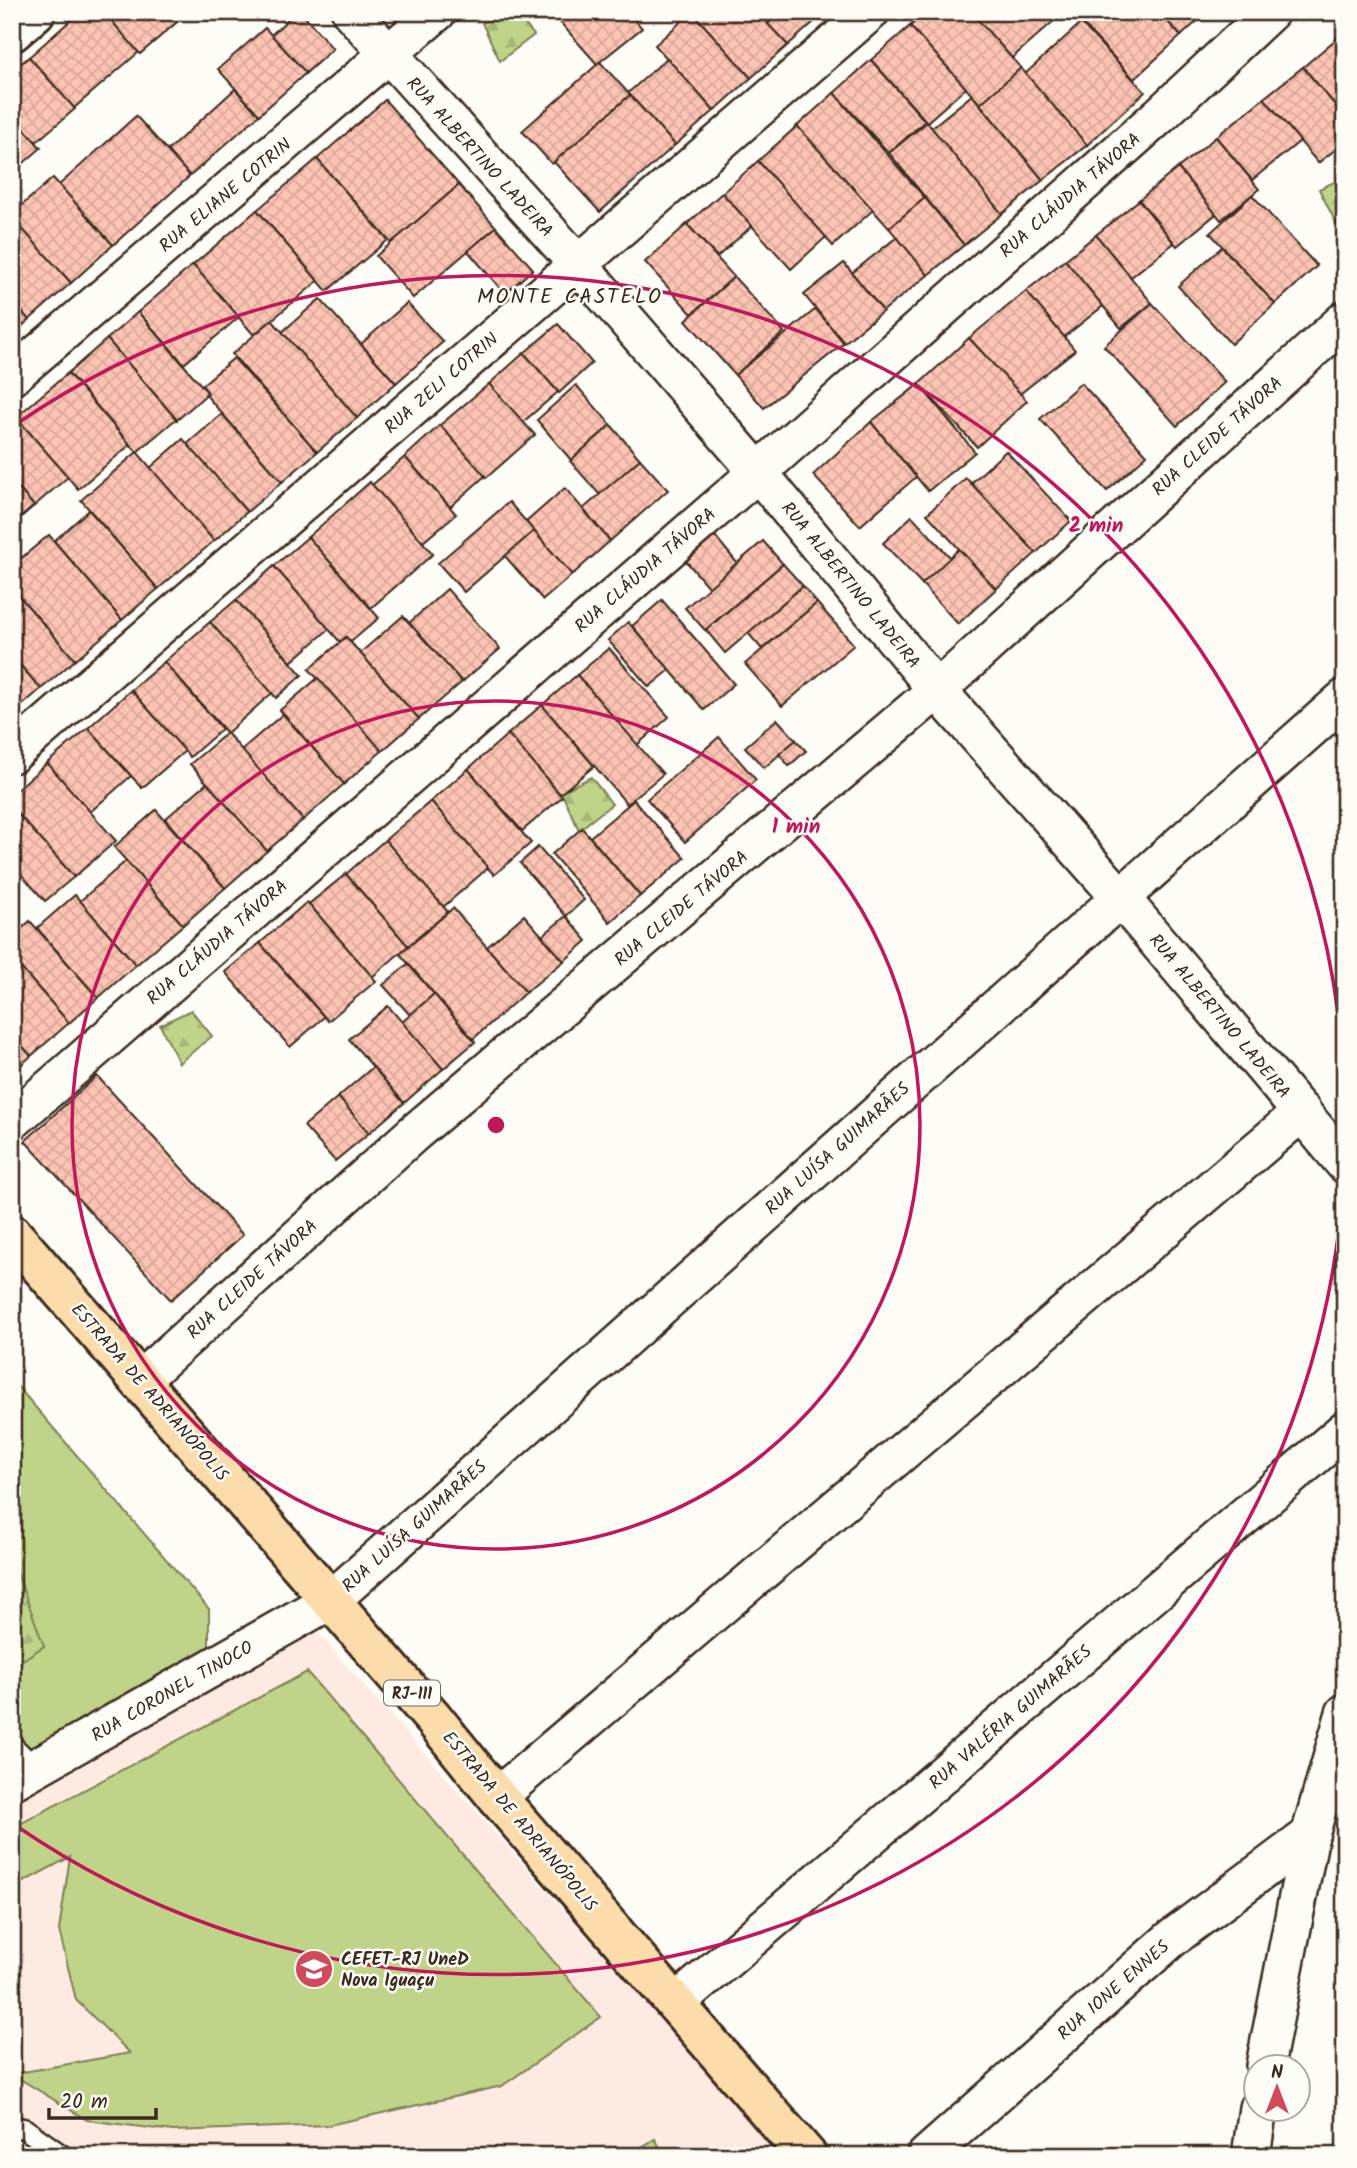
<svg xmlns="http://www.w3.org/2000/svg" width="1357" height="2168" viewBox="0 0 1357 2168" font-family="Kalam,sans-serif">
	<style>
		.built { fill: #fdebe3 }
		.green { fill: #c0d489; stroke: #7e7f54; stroke-width: 2 }
		.forest { fill: url(#forest-firs); stroke: #7e7f54; stroke-width: 2 }
		.building { fill: url(#building-cross-hatch); stroke: #3b2a1e; stroke-width: 2 }
		.lines { fill: none; stroke-linecap: round; stroke-linejoin: round }
		.service-casing { stroke: #3b2a1e; stroke-width: 24 }
		.minor-casing { stroke: #3b2a1e; stroke-width: 42 }
		.secondary-casing { stroke: #3b2a1e; stroke-width: 44 }
		.primary-casing { stroke: #3b2a1e; stroke-width: 44 }
		.service { stroke: #fdfcf7; stroke-width: 19 }
		.minor { stroke: #fdfcf7; stroke-width: 37 }
		.secondary { stroke: #fdfcf7; stroke-width: 38 }
		.primary { stroke: #fddcac; stroke-width: 38 }
		.ring { fill: none; stroke: #c2185b; stroke-width: 3.5 }
		.labels { text-anchor: middle; stroke-width: 5; stroke-linejoin: round; paint-order: stroke }
		.shield { fill: #fdfcf7; stroke: #75695f; stroke-width: 2 }
		.shield-label { font-size: 16px; font-weight: bold; fill: #3b2a1e }
		.street-label { font-size: 18px; fill: #3b2a1e; stroke: #fdfcf7 }
		.poi-label { font-size: 18px; font-weight: bold; fill: #3b2a1e; stroke: #fdfcf7; text-anchor: start }
		.quarter-label { font-size: 21px; letter-spacing: 2px; fill: #3b2a1e; stroke: #fdfcf7 }
		.centre { fill: #c2185b; stroke: #fdfcf7; stroke-width: 3.5 }
		.ring-label { font-size: 21px; text-anchor: middle; font-weight: bold; fill: #c2185b; stroke: #fdfcf7; stroke-width: 5; stroke-linejoin: round; paint-order: stroke }
	</style>
	<defs>
		<pattern id="forest-firs" width="22" height="20" patternUnits="userSpaceOnUse" patternTransform="scale(1.75)"><rect width="22" height="20" fill="#c0d489"/><path d="M5 1l3.5 6h-7zM16 11l3.5 6h-7z" fill="#a6b676"/></pattern>
		<pattern id="building-cross-hatch" width="8" height="8" patternUnits="userSpaceOnUse" patternTransform="scale(1.75)"><rect width="8" height="8" fill="#fdc4b4"/><path d="M0 0l8 8M0 8l8-8" fill="none" stroke="#daa99a"/></pattern>
	</defs>
	<rect width="100%" height="100%" fill="#fdfcf7"/>
	<filter id="ink" filterUnits="userSpaceOnUse"><feTurbulence type="fractalNoise" baseFrequency=".0143" numOctaves="2"/><feDisplacementMap in="SourceGraphic" scale="14" xChannelSelector="R" yChannelSelector="G"/><feConvolveMatrix kernelMatrix="1 2 1 2 8 2 1 2 1" color-interpolation-filters="sRGB"/></filter>
	<g filter="url(#ink)">
		<!-- built -->
		<polygon class="built" points="307,1621 782,2156 12,2156 12,1782"/>
		<!-- green -->
		<g class="green">
			<polygon points="12,1380 209,1609 209,1651 12,1762"/>
			<polygon points="307,1672 601,2017 502,2086 329,2125 173,2131 87,2120 12,2074 130,2053 76,2000 59,1930 70,1857 12,1888 12,1828"/>
			<polygon points="655,2139 665,2156 627,2156"/>
		</g>
		<!-- forest -->
		<g class="forest">
			<polygon points="504,12 515,12 534,35 500,61 482,23"/>
			<polygon points="1345,177 1345,222 1338,227 1319,189"/>
			<polygon points="591,777 612,804 579,830 561,792"/>
			<polygon points="191,1010 212,1036 179,1063 160,1025"/>
			<polygon points="12,1559 44,1646 12,1667"/>
		</g>
		<!-- building -->
		<g class="building">
			<polygon points="80,12 104,12 139,52 74,108 29,57"/>
			<polygon points="104,12 169,12 177,22 140,54"/>
			<polygon points="296,12 301,12 333,49 306,73 271,35"/>
			<polygon points="551,12 628,12 642,28 597,64"/>
			<polygon points="692,12 758,12 788,45 751,78"/>
			<polygon points="692,12 751,78 714,111 655,45"/>
			<polygon points="781,12 825,12 788,45 768,24"/>
			<polygon points="925,12 971,12 1021,68 980,104 910,26"/>
			<polygon points="971,12 1050,12 1056,19 1012,58"/>
			<polygon points="1090,12 1159,12 1181,36 1134,79 1080,21"/>
			<polygon points="1159,12 1207,12 1181,36"/>
			<polygon points="1081,23 1145,92 1087,145 1025,74"/>
			<polygon points="910,26 966,88 927,122 871,60"/>
			<polygon points="265,28 306,73 259,115 218,69"/>
			<polygon points="1342,34 1345,38 1345,117 1303,67"/>
			<polygon points="29,57 75,109 36,142 12,115 12,71"/>
			<polygon points="667,58 714,111 675,145 628,93"/>
			<polygon points="871,60 925,121 889,153 834,93"/>
			<polygon points="600,62 630,95 552,164 522,131"/>
			<polygon points="1303,67 1345,117 1345,142 1318,163 1264,98"/>
			<polygon points="1021,68 1087,145 1043,180 980,104"/>
			<polygon points="235,89 259,115 190,176 167,151"/>
			<polygon points="834,93 925,198 889,228 797,126"/>
			<polygon points="630,95 675,145 600,212 554,162"/>
			<polygon points="972,95 1043,180 1002,214 931,128"/>
			<polygon points="1264,98 1300,141 1252,180 1216,137"/>
			<polygon points="385,100 459,185 391,243 317,159"/>
			<polygon points="12,115 41,148 12,173"/>
			<polygon points="136,116 190,176 113,245 59,185"/>
			<polygon points="927,122 1002,214 964,245 889,153"/>
			<polygon points="797,126 873,210 833,246 758,161"/>
			<polygon points="1216,137 1259,189 1221,220 1178,168"/>
			<polygon points="317,159 388,240 327,291 257,210"/>
			<polygon points="758,161 826,237 791,269 722,193"/>
			<polygon points="1178,168 1216,214 1177,246 1139,200"/>
			<polygon points="53,178 113,245 71,283 12,218 12,214"/>
			<polygon points="459,185 496,227 413,298 376,256"/>
			<polygon points="722,193 752,226 717,257 687,224"/>
			<polygon points="1252,195 1317,266 1275,304 1210,233"/>
			<polygon points="925,198 964,245 928,275 889,228"/>
			<polygon points="1139,200 1174,243 1131,277 1096,235"/>
			<polygon points="257,210 318,281 254,335 193,265"/>
			<polygon points="18,224 71,283 29,320 12,301 12,229"/>
			<polygon points="687,224 734,277 692,314 645,262"/>
			<polygon points="496,227 533,269 505,294 468,251"/>
			<polygon points="1096,235 1152,303 1121,328 1065,260"/>
			<polygon points="897,237 928,275 883,311 852,273"/>
			<polygon points="1222,247 1275,304 1231,344 1178,286"/>
			<polygon points="1065,260 1103,306 1064,337 1026,291"/>
			<polygon points="844,263 883,311 844,343 804,295"/>
			<polygon points="193,265 239,317 184,364 138,312"/>
			<polygon points="734,277 784,332 735,375 686,320"/>
			<polygon points="1026,291 1075,350 1020,394 969,338"/>
			<polygon points="320,299 396,383 357,418 282,332"/>
			<polygon points="12,301 29,320 12,335"/>
			<polygon points="407,303 443,342 396,383 361,344"/>
			<polygon points="1152,303 1225,382 1177,426 1104,346"/>
			<polygon points="816,309 844,343 764,408 735,375"/>
			<polygon points="138,312 208,393 177,420 107,339"/>
			<polygon points="272,320 357,418 317,452 232,354"/>
			<polygon points="558,324 592,363 559,393 524,353"/>
			<polygon points="969,338 1027,401 977,447 919,384"/>
			<polygon points="107,339 176,419 137,452 68,373"/>
			<polygon points="524,353 558,392 523,422 489,384"/>
			<polygon points="234,358 317,452 282,482 205,394 208,393 202,385"/>
			<polygon points="68,373 130,445 78,489 16,417"/>
			<polygon points="1081,383 1147,455 1107,491 1040,419"/>
			<polygon points="489,384 535,435 486,478 440,425"/>
			<polygon points="919,384 975,452 928,491 871,422"/>
			<polygon points="576,385 611,425 571,460 537,420"/>
			<polygon points="222,414 282,482 247,512 187,444"/>
			<polygon points="16,417 68,477 34,506 12,481 12,420"/>
			<polygon points="871,422 916,477 860,526 813,475"/>
			<polygon points="440,425 485,476 450,507 405,457"/>
			<polygon points="611,425 640,459 600,495 570,461"/>
			<polygon points="183,439 247,512 214,541 150,468"/>
			<polygon points="1006,451 1071,521 1036,553 971,483"/>
			<polygon points="137,452 214,541 158,589 81,500"/>
			<polygon points="405,457 456,514 423,542 372,485"/>
			<polygon points="640,459 668,490 610,541 583,509"/>
			<polygon points="966,478 1036,553 996,589 927,514"/>
			<polygon points="12,481 34,506 12,525"/>
			<polygon points="370,482 433,554 371,608 308,537"/>
			<polygon points="565,488 610,541 572,575 526,522"/>
			<polygon points="509,502 534,531 464,592 438,563"/>
			<polygon points="89,510 158,589 122,620 54,541"/>
			<polygon points="912,516 951,558 922,584 883,543"/>
			<polygon points="534,531 572,575 543,600 505,556"/>
			<polygon points="49,535 122,620 75,660 12,588 12,566"/>
			<polygon points="715,536 737,563 709,588 686,561"/>
			<polygon points="308,537 379,618 351,642 346,637 340,642 274,566"/>
			<polygon points="763,541 783,564 705,630 685,608"/>
			<polygon points="959,549 996,589 958,624 922,584"/>
			<polygon points="783,564 803,586 725,653 706,630"/>
			<polygon points="274,566 329,629 291,662 236,600"/>
			<polygon points="803,586 817,603 762,649 748,633"/>
			<polygon points="12,588 75,660 41,689 12,656"/>
			<polygon points="447,589 500,649 462,682 409,623"/>
			<polygon points="236,600 302,675 276,698 210,622"/>
			<polygon points="662,600 734,684 704,710 632,626"/>
			<polygon points="817,603 854,645 782,706 745,664"/>
			<polygon points="403,616 462,682 419,719 360,653"/>
			<polygon points="210,622 272,693 227,733 164,662"/>
			<polygon points="628,622 670,670 649,687 608,640"/>
			<polygon points="346,637 419,719 382,751 309,669"/>
			<polygon points="609,648 669,717 637,745 577,675"/>
			<polygon points="12,656 41,689 12,714"/>
			<polygon points="164,662 222,729 190,757 131,690"/>
			<polygon points="577,675 663,774 627,804 542,705"/>
			<polygon points="318,678 382,751 344,784 280,710"/>
			<polygon points="131,690 185,751 142,788 88,728"/>
			<polygon points="542,705 594,766 560,794 508,734"/>
			<polygon points="283,714 344,784 303,820 241,750"/>
			<polygon points="777,719 796,740 764,768 745,747"/>
			<polygon points="88,728 131,776 90,812 47,763"/>
			<polygon points="227,733 303,820 267,851 190,764"/>
			<polygon points="508,734 562,797 522,831 468,769"/>
			<polygon points="719,737 756,780 685,842 647,799"/>
			<polygon points="796,740 806,751 789,766 779,754"/>
			<polygon points="47,763 116,841 74,877 12,807 12,794"/>
			<polygon points="468,769 531,843 494,875 431,801"/>
			<polygon points="207,783 267,851 225,888 165,819"/>
			<polygon points="634,800 685,858 640,896 590,837"/>
			<polygon points="431,801 488,868 443,907 385,840"/>
			<polygon points="12,807 74,877 45,901 12,864"/>
			<polygon points="156,810 225,888 183,925 114,847"/>
			<polygon points="582,828 640,896 610,922 552,854"/>
			<polygon points="385,840 448,912 408,946 346,874"/>
			<polygon points="538,847 584,900 566,916 520,863"/>
			<polygon points="126,861 183,925 136,965 80,901"/>
			<polygon points="346,874 408,946 372,977 309,904"/>
			<polygon points="75,895 136,965 98,998 37,928"/>
			<polygon points="307,902 376,981 328,1021 260,943"/>
			<polygon points="453,908 526,992 473,1039 400,954"/>
			<polygon points="524,915 564,961 526,992 487,947"/>
			<polygon points="566,916 587,941 564,961 542,936"/>
			<polygon points="30,921 98,998 69,1023 12,958 12,937"/>
			<polygon points="260,943 324,1017 290,1047 225,972"/>
			<polygon points="12,958 69,1023 31,1056 12,1035"/>
			<polygon points="408,964 434,994 410,1015 383,985"/>
			<polygon points="434,994 475,1042 443,1069 402,1022"/>
			<polygon points="388,1006 443,1069 404,1103 349,1039"/>
			<polygon points="12,1035 31,1056 12,1073"/>
			<polygon points="373,1067 404,1103 369,1133 338,1097"/>
			<polygon points="97,1076 243,1235 171,1300 25,1141"/>
			<polygon points="338,1097 369,1133 335,1161 304,1126"/>
		</g>
		<g class="lines">
			<defs>
				<g id="service">
					<polyline points="12,1745 35,1768"/>
					<polyline points="12,2126 25,2129 63,2156"/>
				</g>
				<g id="minor">
					<polyline points="351,12 578,264 758,472 937,690 1119,896 1345,1164"/>
					<polyline points="12,376 437,12"/>
					<polyline points="12,754 870,12"/>
					<polyline points="12,1121 758,472 1159,116 1270,12"/>
					<polyline points="139,1381 413,1134 937,690 1345,320"/>
					<polyline points="12,1781 331,1600 1345,698"/>
					<polyline points="497,1797 1302,1112"/>
					<polyline points="675,2004 1345,1430"/>
					<polyline points="1265,2066 1310,1835 1345,1713"/>
					<polyline points="926,2156 1171,1939 1310,1835"/>
					<polyline points="1251,2156 1258,2108"/>
				</g>
				<polyline id="secondary" points="12,32 35,12"/>
				<polyline id="primary" points="12,1234 433,1718 497,1797 807,2156"/>
			</defs>
			<!-- service casing -->
			<use href="#service" class="service-casing"/>
			<!-- minor casing -->
			<use href="#minor" class="minor-casing"/>
			<!-- secondary casing -->
			<use href="#secondary" class="secondary-casing"/>
			<!-- primary casing -->
			<use href="#primary" class="primary-casing"/>
			<!-- service -->
			<use href="#service" class="service"/>
			<!-- minor -->
			<use href="#minor" class="minor"/>
			<!-- secondary -->
			<use href="#secondary" class="secondary"/>
			<!-- primary -->
			<use href="#primary" class="primary"/>
		</g>
	</g>
	<!-- distance rings -->
	<g class="ring">
		<circle cx="496" cy="1125" r="424"/>
		<path d="M1345 1147A849 849 0 0 1 15 1825M15 425A849 849 0 0 1 1345 1103"/>
	</g>
	<!-- icons -->
	<defs>
		<symbol id="university-disc" viewBox="-11 -11 22 22"><circle r="9.5" fill="#d1495b" stroke="#fdfcf7"/><path d="M0-5L7-2L0 1L-7-2ZM-4 1L0 2.5L4 1V4Q0 6-4 4Z" fill="#fff"/></symbol>
	</defs>
	<g fill-rule="evenodd">
		<use href="#university-disc" x="292" y="1947" width="44" height="44"/>
	</g>
	<g class="labels">
		<!-- shield labels -->
		<rect class="shield" x="384" y="1680.5" width="56" height="25" rx="5"/>
		<g class="shield-label">
			<text x="412" y="1699">RJ-111</text>
		</g>
		<!-- street labels -->
		<g class="street-label">
			<text transform="translate(480 157) rotate(48)" y="6">RUA ALBERTINO LADEIRA</text>
			<text transform="translate(225 195) rotate(-40)" y="6">RUA ELIANE COTRIN</text>
			<text transform="translate(1070 195) rotate(-41)" y="6">RUA CLÁUDIA TÁVORA</text>
			<text transform="translate(441 383) rotate(-41)" y="6">RUA ZELI COTRIN</text>
			<text transform="translate(1217 436) rotate(-42)" y="6">RUA CLEIDE TÁVORA</text>
			<text transform="translate(645 570) rotate(-41)" y="6">RUA CLÁUDIA TÁVORA</text>
			<text transform="translate(851 585) rotate(51)" y="6">RUA ALBERTINO LADEIRA</text>
			<text transform="translate(681 908) rotate(-40)" y="6">RUA CLEIDE TÁVORA</text>
			<text transform="translate(217 942) rotate(-41)" y="6">RUA CLÁUDIA TÁVORA</text>
			<text transform="translate(1220 1016) rotate(50)" y="6">RUA ALBERTINO LADEIRA</text>
			<text transform="translate(837 1148) rotate(-42)" y="6">RUA LUÍSA GUIMARÃES</text>
			<text transform="translate(252 1279) rotate(-42)" y="6">RUA CLEIDE TÁVORA</text>
			<text transform="translate(150 1392) rotate(49)" y="6">ESTRADA DE ADRIANÓPOLIS</text>
			<text transform="translate(414 1526) rotate(-42)" y="6">RUA LUÍSA GUIMARÃES</text>
			<text transform="translate(172 1691) rotate(-30)" y="6">RUA CORONEL TINOCO</text>
			<text transform="translate(1010 1717) rotate(-41)" y="6">RUA VALÉRIA GUIMARÃES</text>
			<text transform="translate(520 1821) rotate(50)" y="6">ESTRADA DE ADRIANÓPOLIS</text>
			<text transform="translate(1113 1990) rotate(-41)" y="6">RUA IONE ENNES</text>
		</g>
		<!-- poi labels -->
		<g class="poi-label">
			<text x="341" y="1965">CEFET-RJ UneD<tspan x="341" dy="21">Nova Iguaçu</tspan></text>
		</g>
		<!-- quarter labels -->
		<g class="quarter-label">
			<text x="570" y="303">MONTE CASTELO</text>
		</g>
	</g>
	<circle cx="496" cy="1125" r="10" class="centre"/>
	<g class="ring-label">
		<text x="1096" y="532">2 min</text>
		<text x="796" y="833">1 min</text>
	</g>
	<!-- margin -->
	<rect width="1357" height="2168" fill="none" stroke="#fdfcf7" stroke-width="42"/>
	<rect x="21" y="21" width="1315" height="2126" fill="none" stroke="#3b2a1e" stroke-width="2.5" filter="url(#ink)"/>
	<!-- north arrow -->
	<g transform="translate(1277 2088)"><circle r="33" fill="#fdfcf7" stroke="#afa8a0" stroke-width="2"/>
	<path d="M0-5L12 26L0 18L-12 26Z" fill="#d1495b"/>
	<text y="-10" font-size="19" font-weight="bold" text-anchor="middle" fill="#3b2a1e">N</text>
	</g>
	<!-- scale -->
	<path d="M49 2108v10h107v-10" fill="none" stroke="#3b2a1e" stroke-width="3.5"/>
	<text x="60" y="2108" font-size="21" fill="#3b2a1e" stroke="#fdfcf7" stroke-width="5" paint-order="stroke">20 m</text>
</svg>
